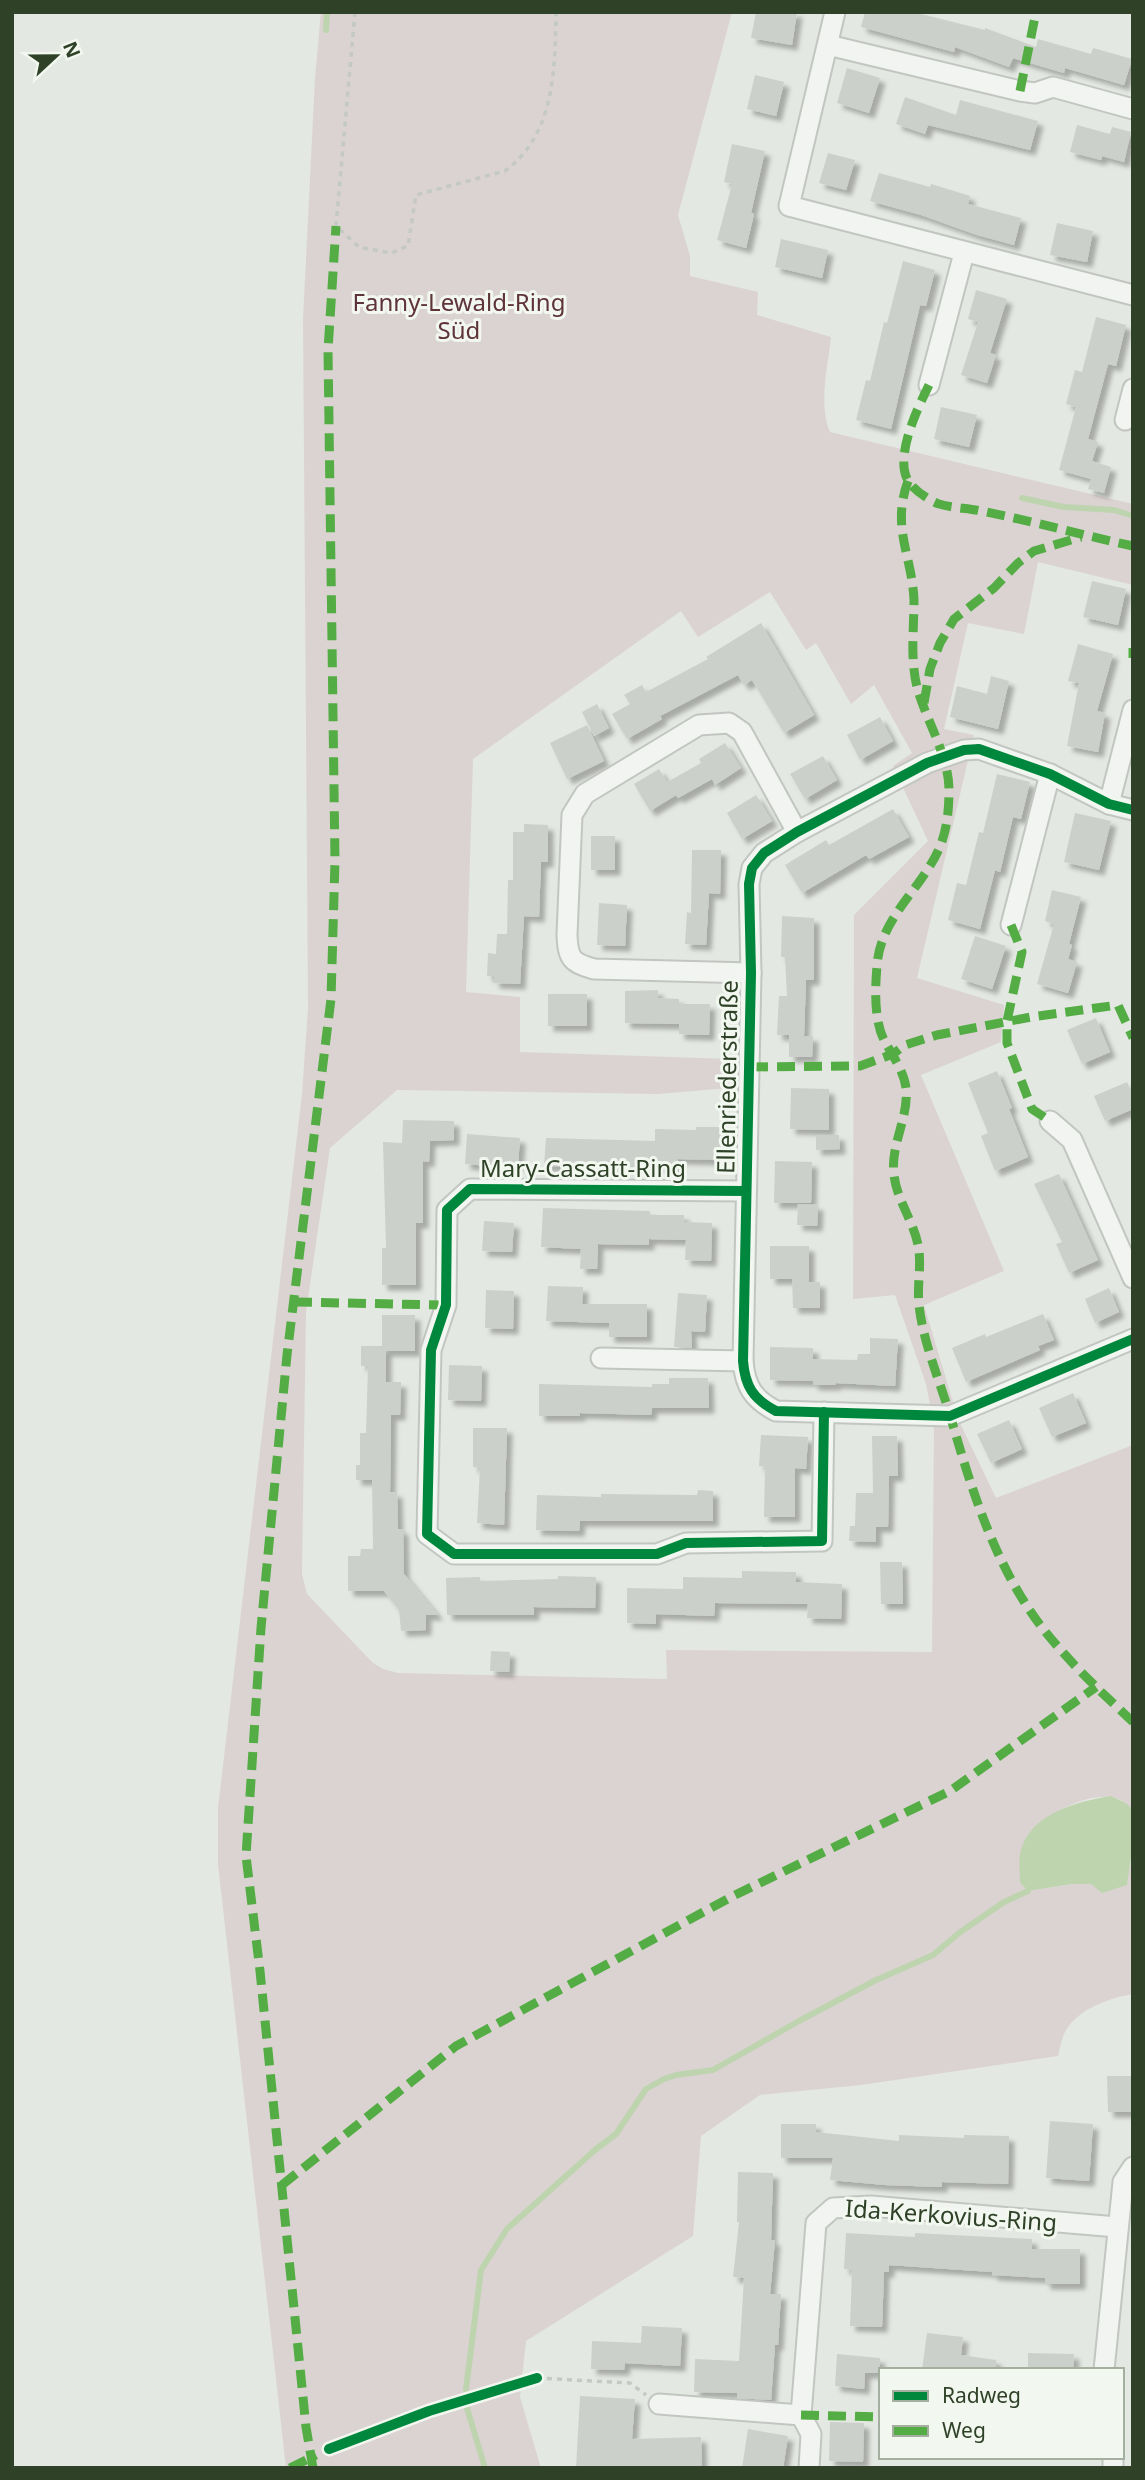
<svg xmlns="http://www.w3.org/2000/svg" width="1145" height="2480" viewBox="0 0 1145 2480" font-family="'Noto Sans',sans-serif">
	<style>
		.green { fill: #dbd3d2; fill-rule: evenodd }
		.water { fill: #bed4af }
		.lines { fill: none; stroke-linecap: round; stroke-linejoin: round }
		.stream { stroke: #bed4af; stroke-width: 6 }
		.building { fill: #ccd0ca; filter: url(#shadow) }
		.street-casing { stroke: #c2c6c0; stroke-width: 23 }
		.path { stroke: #c4c9c3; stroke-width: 3.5; stroke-dasharray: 5 5; stroke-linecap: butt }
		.street { stroke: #f2f4f2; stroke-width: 19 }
		.quiet { stroke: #54ad44; stroke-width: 9; stroke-dasharray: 18 9; stroke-linecap: butt }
		.cycleway-casing { stroke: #f2f7f0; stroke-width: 15 }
		.cycleway { stroke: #00873e; stroke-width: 10 }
		.labels { text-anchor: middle; stroke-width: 6; stroke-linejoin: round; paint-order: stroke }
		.park-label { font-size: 24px; fill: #5f3438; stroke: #f2f7f0 }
		.street-label { font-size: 24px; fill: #2f4228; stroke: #f2f7f0 }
	</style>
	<defs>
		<filter id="shadow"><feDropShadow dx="5.5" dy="5.5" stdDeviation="2" flood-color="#0004"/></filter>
	</defs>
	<rect width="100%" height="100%" fill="#e4e8e2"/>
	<!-- green -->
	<path class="green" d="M321,12H732L678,215L690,256V276L758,292L757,315L831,337C828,367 818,403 830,432L1133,504V585L1038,562L1024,634L968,623L944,729L974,735L917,978L1004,1005L1001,1042L921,1075L1004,1271L924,1305L958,1419L996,1498L1133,1445V1813C1117,1776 1045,1811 1029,1835C1019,1850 1021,1865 1020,1883L1028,1891L1072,1884H1091L1130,1868L1133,1849V1994C1109,1998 1075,2010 1064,2034C1061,2041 1060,2049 1058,2056L861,2085L760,2095L701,2136L693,2236L526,2341L520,2397L541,2468H286L218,1864V1808L302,1094L308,1008L303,319L315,78ZM770,592L806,650L816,643L851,704L874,685L912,753L893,766L928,841L854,915L853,1299L895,1295L926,1384L934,1425L932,1652L666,1650L667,1679L398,1673L383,1669L373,1663L307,1594L302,1574L306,1312L330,1148L397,1090L658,1094L729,1088L731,1059L520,1052V997L466,992L473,759L681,611L698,637Z"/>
	<!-- water -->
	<path class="water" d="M1111,1796C1117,1799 1126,1802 1130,1807C1139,1818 1129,1870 1127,1885L1102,1893L1091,1884H1072L1028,1891L1020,1883C1020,1873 1018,1859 1021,1850C1031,1813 1079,1801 1111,1796Z"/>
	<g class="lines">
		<!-- stream -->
		<g class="stream">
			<polyline points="326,30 327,12"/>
			<polyline points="1022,498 1064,507 1114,510 1133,516"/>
			<polyline points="466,2389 481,2270 507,2229 595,2150 616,2134 646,2089 664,2079 676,2075 713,2070 799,2021 874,1981 933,1955 959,1933 1004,1902 1028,1891"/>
			<polyline points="467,2408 485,2468"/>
		</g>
	</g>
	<!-- building -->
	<g class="building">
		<polygon points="756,12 797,12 792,45 751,38"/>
		<polygon points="865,12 913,12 985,30 985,28 1036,47 1038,39 1091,54 1093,48 1132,59 1124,85 1065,68 1064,73 1013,58 1009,67 955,47 954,52 861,27"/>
		<polygon points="847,68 880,78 869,113 837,103"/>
		<polygon points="755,75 784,82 776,116 747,109"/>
		<polygon points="905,97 956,115 960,100 1038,121 1030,150 928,125 925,134 896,124"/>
		<polygon points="1077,125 1110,134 1112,127 1131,132 1124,162 1102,156 1101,160 1070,152"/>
		<polygon points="732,144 765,151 751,213 754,214 746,248 717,240 732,184 724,182"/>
		<polygon points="828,153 855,160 846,190 819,183"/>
		<polygon points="879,173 930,187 931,184 970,196 968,204 1021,218 1014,245 977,235 921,215 870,201"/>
		<polygon points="1057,223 1093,231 1087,262 1050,255"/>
		<polygon points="781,239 828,250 822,278 775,267"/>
		<polygon points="903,261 935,270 926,306 920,305 891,429 856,420 866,380 870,381 884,322 887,323"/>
		<polygon points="976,290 1007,299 990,353 996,355 987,383 961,375 978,322 968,319"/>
		<polygon points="1096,317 1126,325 1116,366 1108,364 1088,439 1098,442 1092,461 1111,467 1104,493 1088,489 1091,479 1059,470 1076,407 1066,404 1075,370 1082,372"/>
		<polygon points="941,407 977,415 969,447 934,439"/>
		<polygon points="1092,581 1126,589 1118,625 1083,617"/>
		<polygon points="761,623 814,715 784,733 752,680 744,685 738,675 660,716 662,719 627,739 612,714 630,704 624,695 642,685 646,692 708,659 706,657"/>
		<polygon points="1078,644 1113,654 1097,711 1105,713 1098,752 1067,746 1079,683 1068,681"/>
		<polygon points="991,676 1009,681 998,729 950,717 957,686 987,694"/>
		<polygon points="597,704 609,728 594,736 582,712"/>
		<polygon points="880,717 893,741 860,760 847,735"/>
		<polygon points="587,725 604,761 567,779 550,743"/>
		<polygon points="725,743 741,768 715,785 712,779 678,798 676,795 650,811 634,784 659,769 667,782 701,763 699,759"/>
		<polygon points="823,756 837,780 805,799 790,774"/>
		<polygon points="997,774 1030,782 1021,819 1013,817 1000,872 995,870 980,929 948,920 957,883 966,885 979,832 983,833"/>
		<polygon points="756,795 772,821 742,839 727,813"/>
		<polygon points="893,809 909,837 869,859 866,855 802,893 785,865 826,840 829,845"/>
		<polygon points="1075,813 1111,821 1099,870 1064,862"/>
		<polygon points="524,824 548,825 548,862 541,862 539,917 524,916 520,984 494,983 494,976 487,976 488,953 496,954 497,934 507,934 508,880 513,880 513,832 524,832"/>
		<rect x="591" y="836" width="24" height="34"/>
		<polygon points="692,850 721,850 720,894 709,893 706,945 685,944 687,912 691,913"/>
		<polygon points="1052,890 1081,897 1069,944 1072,945 1068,959 1077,962 1068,993 1037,984 1054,924 1045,921"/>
		<polygon points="599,903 627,905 625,946 597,945"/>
		<polygon points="782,916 814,918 814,980 806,980 804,1036 813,1036 812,1057 789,1057 789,1035 777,1035 779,996 787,996 785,957 781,957"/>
		<polygon points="975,936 1006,946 992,989 961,979"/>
		<polygon points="658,990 658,998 679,999 679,1004 710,1004 709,1035 679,1034 679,1024 625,1023 625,991"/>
		<rect x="548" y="994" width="39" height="32"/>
		<polygon points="1096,1018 1110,1052 1082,1064 1067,1030"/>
		<polygon points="997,1071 1012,1108 1009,1109 1028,1157 995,1171 981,1136 988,1133 968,1083"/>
		<polygon points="1127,1082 1133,1096 1133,1109 1105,1121 1094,1096"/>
		<polygon points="791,1088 829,1089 829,1130 790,1129"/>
		<polygon points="403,1120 454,1121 454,1140 430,1141 429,1162 423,1161 423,1223 416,1223 416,1285 382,1285 382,1248 386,1248 383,1142 402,1143"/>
		<polygon points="696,1127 723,1127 722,1160 678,1159 678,1168 615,1167 615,1169 582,1170 582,1167 544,1166 546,1138 655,1141 655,1129 696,1130"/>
		<polygon points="467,1134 520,1138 518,1165 501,1164 501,1167 465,1164"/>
		<polygon points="816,1135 839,1135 840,1149 816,1150"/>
		<polygon points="775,1161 812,1162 811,1203 774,1203"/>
		<polygon points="1059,1174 1098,1260 1069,1273 1056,1244 1062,1242 1034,1184"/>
		<polygon points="798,1204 818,1205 817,1226 797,1225"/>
		<polygon points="543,1208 650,1211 650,1215 684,1215 684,1222 712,1223 711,1261 685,1260 686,1240 649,1239 649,1245 598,1244 597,1269 580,1269 581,1249 541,1247"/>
		<polygon points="484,1221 514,1223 512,1252 482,1251"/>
		<polygon points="770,1246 809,1246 809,1282 820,1282 820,1308 793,1308 792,1279 770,1279"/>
		<polygon points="548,1286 583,1287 582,1304 647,1304 647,1337 609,1337 609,1323 546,1321"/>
		<polygon points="1109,1288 1119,1312 1095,1323 1085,1299"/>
		<polygon points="486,1290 514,1291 513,1329 485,1328"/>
		<polygon points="678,1293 707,1295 705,1332 691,1331 692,1348 674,1347"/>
		<polygon points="1043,1314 1054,1340 1038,1346 1040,1350 966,1382 952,1348 985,1334 986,1337"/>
		<polygon points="382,1315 415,1315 415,1351 386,1351 386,1382 401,1382 400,1415 391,1415 390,1492 397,1492 398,1529 403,1529 404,1574 438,1615 426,1615 426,1630 401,1631 399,1610 384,1591 348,1591 348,1556 360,1556 361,1549 373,1549 372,1480 356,1480 356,1465 360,1465 360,1433 366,1433 368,1366 361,1366 361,1346 382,1346"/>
		<polygon points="870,1338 898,1339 895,1386 836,1383 835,1385 813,1385 813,1381 770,1380 770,1347 813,1348 813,1359 857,1360 858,1354 870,1354"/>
		<polygon points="449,1365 482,1366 481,1401 448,1400"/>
		<polygon points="669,1378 708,1378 709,1408 652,1408 651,1415 580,1413 580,1416 539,1416 539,1384 652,1387 652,1384 669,1384"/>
		<polygon points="1073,1393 1086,1423 1052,1437 1039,1408"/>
		<polygon points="1009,1420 1022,1449 991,1463 977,1434"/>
		<polygon points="473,1428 507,1428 504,1525 477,1523 480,1468 473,1467"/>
		<polygon points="761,1435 808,1437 806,1469 795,1468 795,1517 764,1517 765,1467 759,1466"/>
		<polygon points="872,1436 897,1436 898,1476 889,1476 888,1527 876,1527 876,1542 849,1541 850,1526 855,1526 856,1493 873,1493"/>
		<polygon points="698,1490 713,1491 713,1521 580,1521 579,1531 536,1530 537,1495 601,1497 601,1494 697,1495"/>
		<polygon points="880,1562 902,1562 903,1604 881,1604"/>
		<polygon points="742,1571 796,1572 796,1582 842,1584 841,1619 807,1618 808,1604 715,1603 714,1616 656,1614 656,1624 627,1623 627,1588 683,1589 683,1577 742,1578"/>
		<polygon points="558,1576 596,1577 595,1608 534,1607 534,1615 447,1615 446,1578 480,1577 480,1581 558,1579"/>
		<polygon points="491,1651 510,1652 509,1672 490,1671"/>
		<polygon points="1107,2076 1133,2076 1133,2112 1108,2112"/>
		<polygon points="1050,2121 1093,2124 1089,2181 1046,2178"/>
		<polygon points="781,2124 816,2124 816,2132 899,2141 899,2135 964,2138 964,2135 1009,2136 1008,2184 942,2182 942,2187 885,2185 830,2180 833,2158 781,2158"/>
		<polygon points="738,2172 773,2173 771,2240 775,2240 770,2294 781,2294 778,2345 775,2345 771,2400 737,2398 737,2393 694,2392 695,2359 739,2361 744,2278 733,2277 739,2222 737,2222"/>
		<polygon points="846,2233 915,2237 915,2233 1032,2239 1032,2249 1080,2249 1080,2284 1045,2284 1045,2278 992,2275 992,2272 889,2265 889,2272 884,2272 882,2327 850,2326 852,2270 844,2269"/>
		<polygon points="642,2326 682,2328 680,2366 625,2363 624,2370 591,2369 592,2341 641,2343"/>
		<polygon points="927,2333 963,2337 961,2355 996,2360 996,2370 922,2370"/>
		<polygon points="1028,2353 1074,2354 1073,2370 1028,2370"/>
		<polygon points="837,2354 880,2358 879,2373 865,2373 864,2389 835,2386"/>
		<polygon points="580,2396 635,2399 632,2439 701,2437 702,2468 576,2468"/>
		<polygon points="830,2422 864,2423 863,2462 829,2461"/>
		<polygon points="748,2429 788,2436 783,2468 742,2468"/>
	</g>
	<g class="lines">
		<defs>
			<g id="street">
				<polyline points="835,12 789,206 1133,295"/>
				<polyline points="828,45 1020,91 1035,93 1053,87 1133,109"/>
				<polyline points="929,385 964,253"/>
				<polyline points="1125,420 1133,389"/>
				<polyline points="1109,804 1133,710"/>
				<path d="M1133,810L1109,804L1050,774L979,749L964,750L927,763L797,832L764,853L752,868L749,884L751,973L743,1361C745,1386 753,1399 776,1411L950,1416L1133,1339"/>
				<polyline points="1011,925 1050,774"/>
				<path d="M751,973L594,969C571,963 568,958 567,935L572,815L585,794L699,725L729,723L742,732L797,832"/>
				<polyline points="1050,1121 1072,1140 1133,1278"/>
				<polyline points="746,1191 470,1189 447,1210 446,1305 431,1350 427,1534 454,1554 657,1554 686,1543 822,1541 824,1412"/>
				<polyline points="601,1358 743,1361"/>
				<polyline points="1104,2370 1123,2182 1133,2167"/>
				<polyline points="659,2404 801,2415"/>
				<polyline points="809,2468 811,2434 801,2415 816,2223 833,2208 871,2206 1117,2227"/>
				<polyline points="1113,2468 1113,2457"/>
			</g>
		</defs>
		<!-- street casing -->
		<use href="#street" class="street-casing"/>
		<!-- path -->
		<g class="path">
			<path d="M355,12L336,226L359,247L391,253L408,246L416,195L505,171C555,134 555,69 556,12"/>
			<polyline points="537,2378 630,2383 646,2395"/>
		</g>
		<!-- street -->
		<use href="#street" class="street"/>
		<!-- quiet -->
		<g class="quiet">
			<polyline points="1020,91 1036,12"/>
			<path d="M929,385C918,407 893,459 909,482C914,490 930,501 939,504C953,508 967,508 981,511C1032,521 1082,535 1133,546"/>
			<path d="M908,481C891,528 912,555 914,600C914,629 910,658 917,687C926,721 949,755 949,790C949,810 947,831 939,849C920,891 880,918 877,966C875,989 874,1020 884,1040C892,1055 904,1071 906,1088C909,1118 890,1145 894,1175C897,1202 916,1224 919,1251C921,1269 917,1287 919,1305C923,1342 939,1379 950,1415C972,1491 995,1567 1044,1630C1070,1663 1102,1693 1133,1722"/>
			<polyline points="1133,648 1133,658"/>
			<polyline points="924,703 930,669 940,643 954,619 994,588 1018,563 1034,551 1081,537"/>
			<polyline points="1011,925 1022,952 1007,1021 1007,1043 1032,1109 1050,1121"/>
			<polyline points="750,1067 860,1066 893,1054 905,1045 937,1035 1031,1017 1118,1005 1133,1038"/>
			<polyline points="294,1302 446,1305"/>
			<polyline points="282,2185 456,2046 733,1896 950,1791 1096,1687"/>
			<polyline points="801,2415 881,2417"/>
			<polyline points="290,2468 316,2455"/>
			<polyline points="313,2468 306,2427 260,1971 246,1856 261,1628 287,1355 331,999 335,861 328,350 336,226"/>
		</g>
		<defs>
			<g id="cycleway">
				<path d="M1133,810L1109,804L1050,774L979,749L964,750L927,763L797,832L764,853L752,868L749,884L751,973L743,1361C745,1386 753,1399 776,1411L950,1416L1133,1339"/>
				<polyline points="746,1191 470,1189 447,1210 446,1305 431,1350 427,1534 454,1554 657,1554 686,1543 822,1541 824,1412"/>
				<polyline points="329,2449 429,2411 537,2378"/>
			</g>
		</defs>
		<!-- cycleway casing -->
		<use href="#cycleway" class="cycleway-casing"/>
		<!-- cycleway -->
		<use href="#cycleway" class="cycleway"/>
	</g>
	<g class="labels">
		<!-- park labels -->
		<g class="park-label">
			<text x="459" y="311">Fanny-Lewald-Ring<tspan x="459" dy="28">Süd</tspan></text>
		</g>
		<!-- street labels -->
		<g class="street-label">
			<text transform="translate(728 1077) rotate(-89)" y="8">Ellenriederstraße</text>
			<text x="583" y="1177">Mary-Cassatt-Ring</text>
			<text transform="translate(951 2216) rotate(4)" y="8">Ida-Kerkovius-Ring</text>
		</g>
	</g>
	<!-- border -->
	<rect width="1145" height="2480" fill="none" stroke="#2f4228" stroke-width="28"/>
	<!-- legend -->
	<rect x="879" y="2368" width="245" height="91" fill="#f2f7f0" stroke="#a4afa0" stroke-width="2"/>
	<rect x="893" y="2391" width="35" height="10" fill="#00873e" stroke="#a4afa0" stroke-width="2"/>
	<text x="942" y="2403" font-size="21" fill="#2f4228">Radweg</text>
	<rect x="893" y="2426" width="35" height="10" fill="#54ad44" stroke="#a4afa0" stroke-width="2"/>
	<text x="942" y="2438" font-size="21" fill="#2f4228">Weg</text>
	<!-- north arrow -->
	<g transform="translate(56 56) rotate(68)" stroke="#f2f7f0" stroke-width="5" paint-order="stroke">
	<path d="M0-5L12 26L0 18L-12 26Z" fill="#2f4228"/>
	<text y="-10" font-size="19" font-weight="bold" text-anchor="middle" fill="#2f4228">N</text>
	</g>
</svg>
